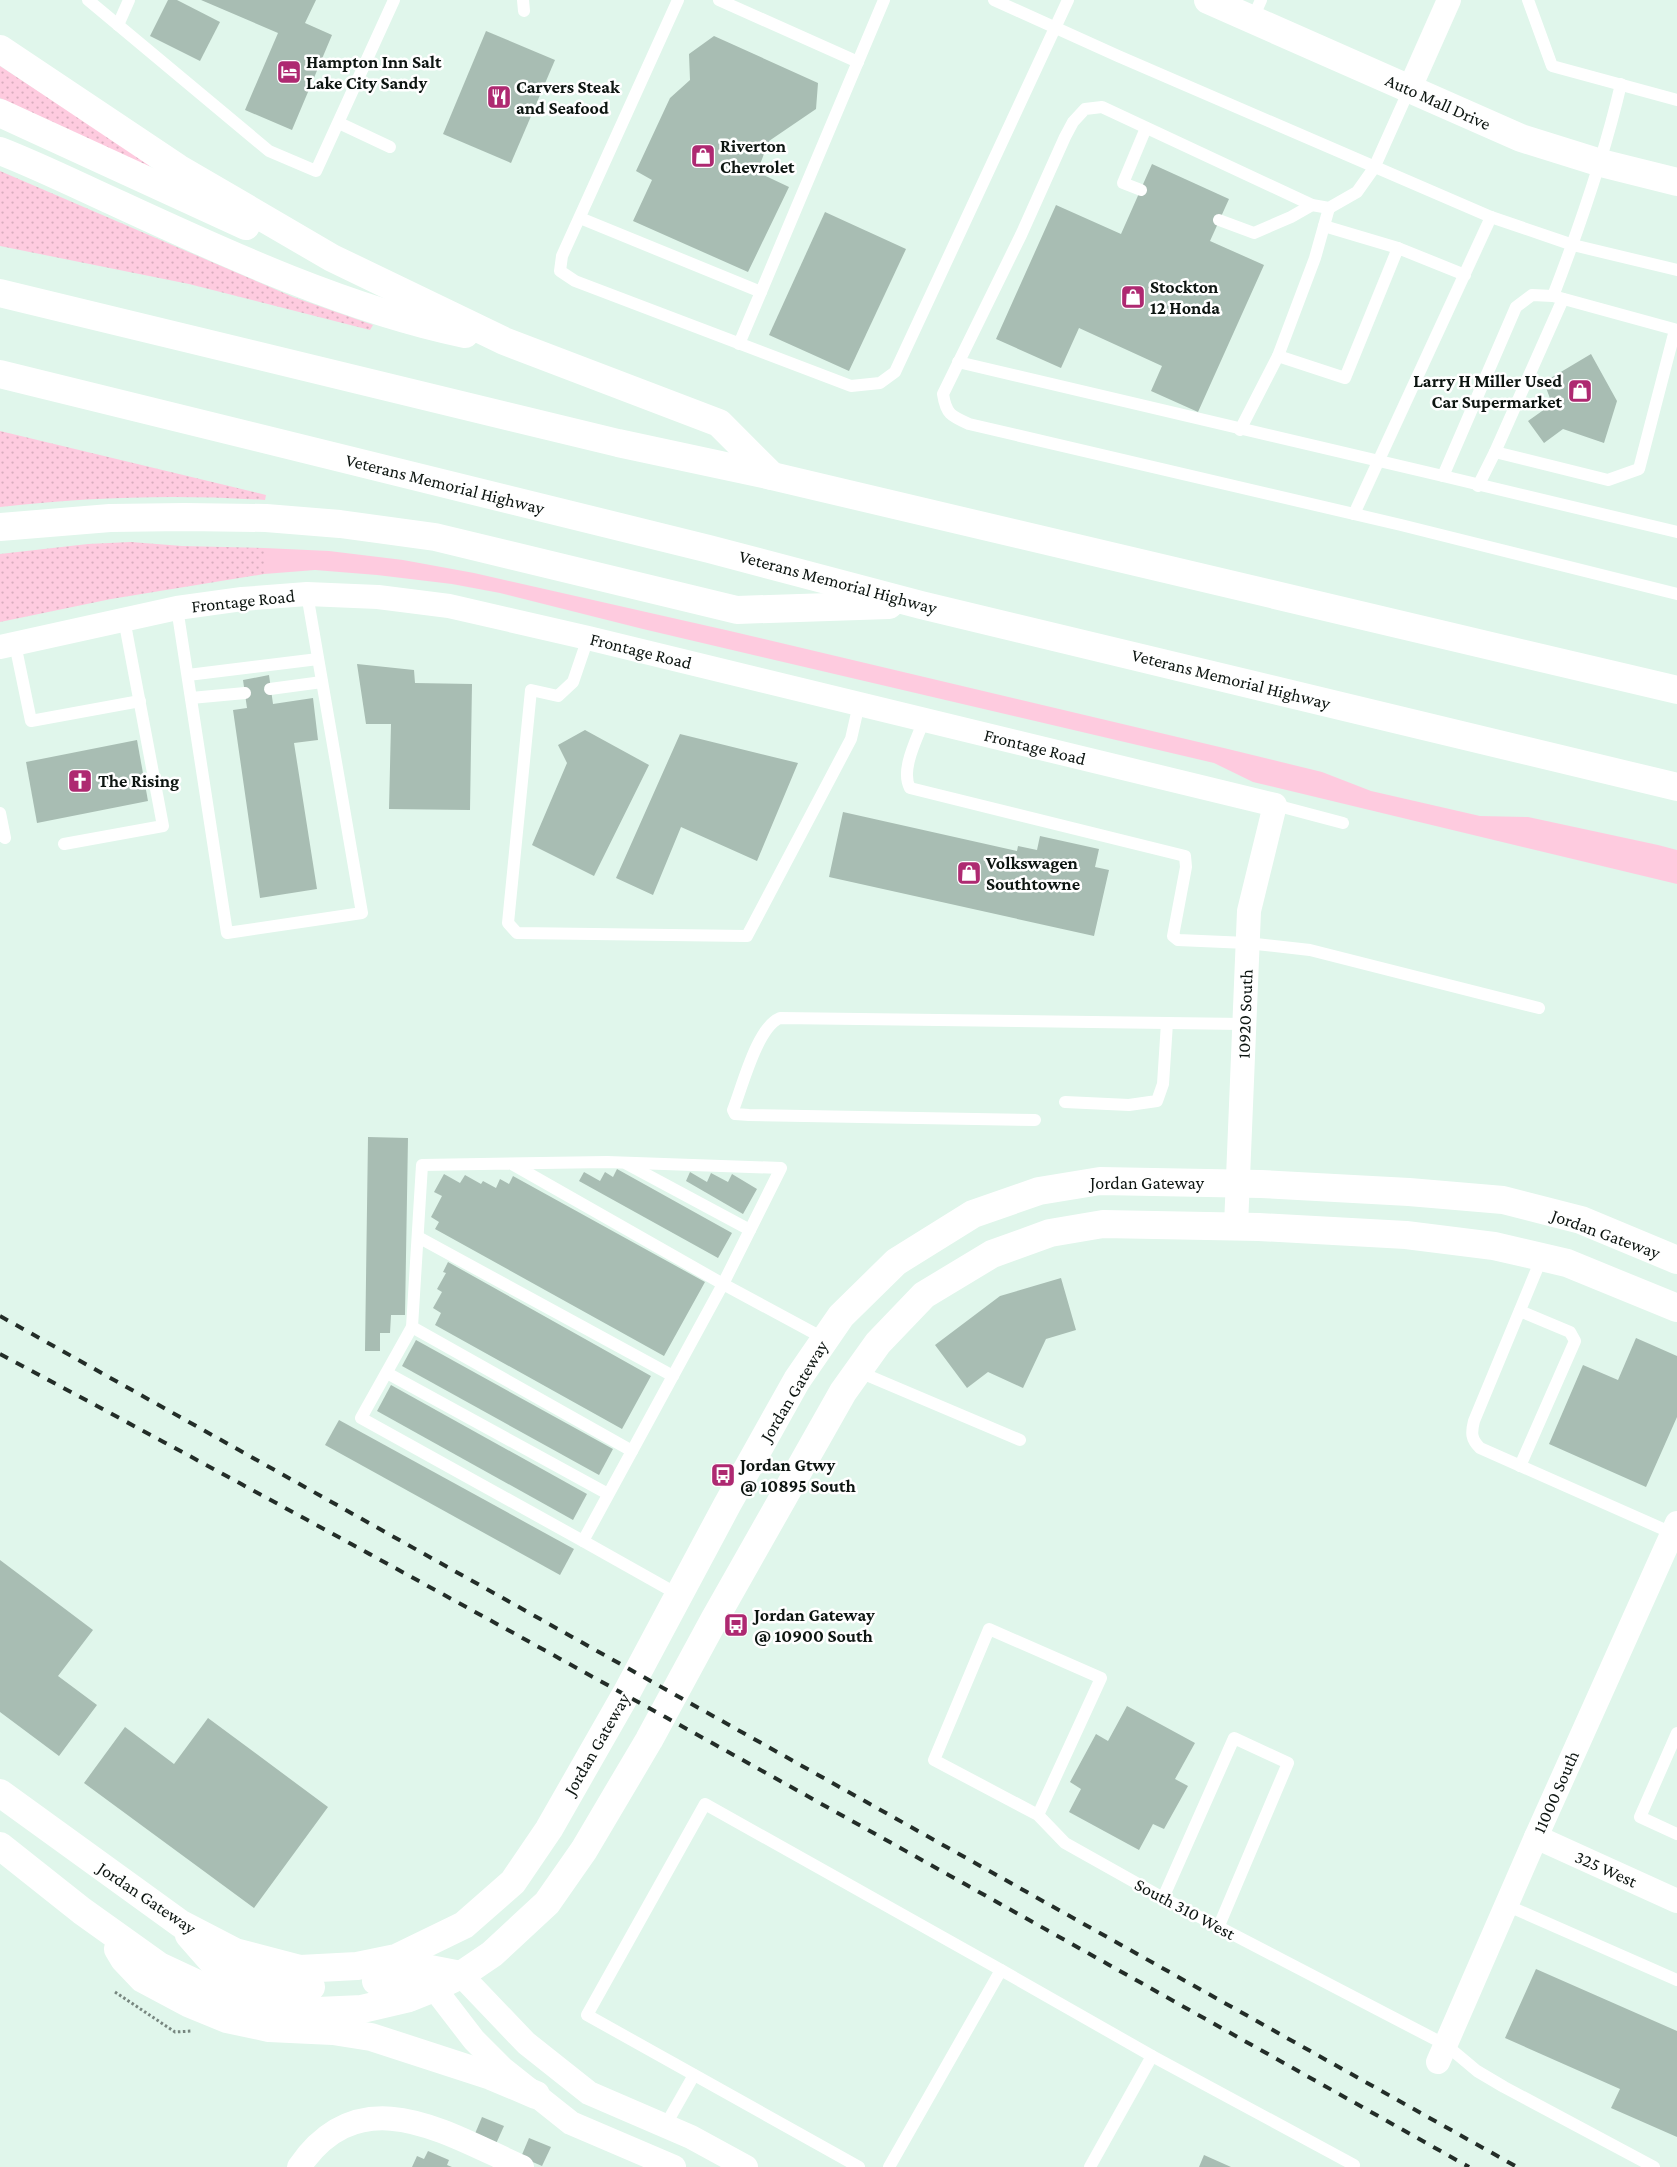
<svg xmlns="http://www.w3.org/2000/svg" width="1677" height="2167" viewBox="0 0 1677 2167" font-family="'Crimson Pro',serif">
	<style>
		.green { fill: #fecbdf }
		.garden { fill: url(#garden-dots) }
		.building { fill: #a8bdb3 }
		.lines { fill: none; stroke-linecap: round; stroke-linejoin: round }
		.path { stroke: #77867f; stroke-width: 3; stroke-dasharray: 2.5 2.5; stroke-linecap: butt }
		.service { stroke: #fff; stroke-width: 12 }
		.minor { stroke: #fff; stroke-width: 24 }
		.tertiary { stroke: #fff; stroke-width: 28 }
		.secondary { stroke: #fff; stroke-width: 28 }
		.motorway { stroke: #fff; stroke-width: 28 }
		.rail { stroke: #232d28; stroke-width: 4; stroke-dasharray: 9 9; stroke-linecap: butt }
		.labels { text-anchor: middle; stroke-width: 5; stroke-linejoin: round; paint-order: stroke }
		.poi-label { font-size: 18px; font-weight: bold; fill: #0d1511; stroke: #fff; text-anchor: start }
		.street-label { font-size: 18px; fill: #0d1511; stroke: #fff }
	</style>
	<defs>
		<pattern id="garden-dots" width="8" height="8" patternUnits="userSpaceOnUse" patternTransform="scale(1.25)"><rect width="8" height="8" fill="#fecbdf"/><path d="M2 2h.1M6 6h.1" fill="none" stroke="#d8adbe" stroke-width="1.8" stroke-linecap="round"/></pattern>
	</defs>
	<rect width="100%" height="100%" fill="#e0f6eb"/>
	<!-- green -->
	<polygon class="green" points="264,548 329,551 403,560 474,573 730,631 1228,749 1322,772 1371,791 1480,816 1528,817 1658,845 1677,850 1677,884 1253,782 1214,763 643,629 500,593 452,584 377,575 315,570 264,574"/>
	<!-- garden -->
	<g class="garden">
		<polygon points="0,66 150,164 149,167 0,98"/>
		<polygon points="0,171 293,297 373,325 370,330 189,284 0,246"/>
		<path d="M0,431L266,495L265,500C177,494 88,497 0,507Z"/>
		<polygon points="131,542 182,546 264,548 264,574 111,599 0,622 0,554 88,544"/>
	</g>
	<!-- building -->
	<g class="building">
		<polygon points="168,0 177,0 220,22 200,61 150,36"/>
		<polygon points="201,0 316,0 305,23 332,35 292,130 245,110 278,33"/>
		<polygon points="486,31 555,60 511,163 443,134"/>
		<polygon points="714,36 818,83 816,109 769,141 757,172 789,187 748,272 633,221 652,180 636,171 670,98 690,80 689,54"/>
		<polygon points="1152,164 1229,199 1210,241 1264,265 1198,412 1151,391 1162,366 1079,328 1061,368 996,339 1056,205 1121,234"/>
		<polygon points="825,212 906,249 849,371 769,335"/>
		<polygon points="1591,354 1617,401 1604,443 1563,429 1544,443 1528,421 1552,404 1544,382"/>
		<polygon points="357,664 414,670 415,683 472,684 470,810 389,809 391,724 366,724"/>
		<polygon points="269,675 273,704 313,698 318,740 294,743 317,889 260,898 233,710 247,708 243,680"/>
		<polygon points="585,730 649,765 594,876 532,845 567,763 558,745"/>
		<polygon points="680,734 798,763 757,861 681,827 653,895 616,878"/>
		<polygon points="137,740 148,801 37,823 26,762"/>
		<polygon points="843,812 1017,851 1018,846 1037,850 1040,836 1099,849 1095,867 1109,870 1094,936 829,877"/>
		<polygon points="368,1137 408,1138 405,1315 391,1315 390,1333 380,1333 380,1351 365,1351"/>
		<polygon points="617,1169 732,1233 718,1258 579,1181 584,1172 600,1181 605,1172 613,1177"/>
		<polygon points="690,1172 707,1182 711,1173 728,1182 732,1174 757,1189 743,1214 686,1181"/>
		<polygon points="444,1174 460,1183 465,1175 481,1184 483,1181 496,1188 500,1179 509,1184 513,1176 705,1282 664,1356 435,1229 439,1222 431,1217 442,1196 434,1192"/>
		<polygon points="448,1262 651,1376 622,1429 435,1325 441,1313 433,1308 442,1292 437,1289 446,1273 443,1272"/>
		<polygon points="1061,1278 1076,1330 1046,1339 1023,1388 988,1372 967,1388 935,1345 1000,1296"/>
		<polygon points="1636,1338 1677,1356 1677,1417 1646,1487 1549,1444 1583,1365 1618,1380"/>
		<polygon points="416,1340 613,1449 599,1475 402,1366"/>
		<polygon points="391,1385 587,1494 573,1520 377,1411"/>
		<polygon points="339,1420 574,1549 560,1575 325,1445"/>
		<polygon points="0,1560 93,1630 58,1676 97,1705 59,1756 0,1712"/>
		<polygon points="1127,1706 1195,1743 1175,1779 1188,1786 1164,1829 1153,1824 1139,1850 1069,1812 1081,1789 1070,1782 1096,1734 1108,1741"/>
		<polygon points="208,1718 328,1807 254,1908 84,1783 125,1727 174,1764"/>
		<polygon points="1536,1969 1677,2031 1677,2137 1611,2108 1620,2089 1505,2038"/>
		<polygon points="482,2117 504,2126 495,2146 474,2136"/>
		<polygon points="529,2138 551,2147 542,2166 521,2157"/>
		<polygon points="428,2151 449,2160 447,2165 452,2167 412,2167 417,2156 424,2159"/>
		<polygon points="1204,2155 1231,2167 1199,2167"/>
	</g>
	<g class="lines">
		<!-- path -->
		<polyline class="path" points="115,1992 175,2032 192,2031"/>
		<!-- service -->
		<g class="service">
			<polyline points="88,0 269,151 316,171 394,0"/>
			<polyline points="523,0 524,11"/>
			<polyline points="678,0 562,256 560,271 575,281 851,386 880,383 895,372 1068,0"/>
			<polyline points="719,0 858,62"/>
			<polyline points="994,0 1118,56 1491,217 1573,245 1677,270"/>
			<polyline points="1528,0 1552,66 1677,100"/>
			<polyline points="1252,20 1261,0"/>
			<polyline points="118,25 129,0"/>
			<path d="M1621,84C1604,157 1580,226 1553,296L1677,330"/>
			<path d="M1409,90L1374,168L1357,192L1329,208L1312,205L1102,107L1085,109L1073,122L1065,137L1021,235L943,394C946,414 951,416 969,424L1401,525L1677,594"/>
			<polyline points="339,123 390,147"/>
			<polyline points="1141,190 1123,183 1146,128"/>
			<polyline points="580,218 761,292"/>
			<polyline points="1219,220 1254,233 1291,217 1312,205"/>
			<polyline points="1324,226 1398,248"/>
			<polyline points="739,344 884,0"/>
			<polyline points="1278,356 1345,378 1398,248 1465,275"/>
			<polyline points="958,362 1443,476 1516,307 1532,295 1553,296"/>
			<polyline points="1240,430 1278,356 1315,258 1329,208"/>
			<polyline points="1495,452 1563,299"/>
			<polyline points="1443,476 1677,532"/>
			<polyline points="1478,486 1495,452 1608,480 1639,469 1675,330"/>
			<polyline points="1354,514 1491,217"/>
			<polyline points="177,608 227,933 362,913 307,594"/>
			<polyline points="588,638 573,682 558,696 531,690 508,923 517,933 747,936 851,739 859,704"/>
			<polyline points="15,644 31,721 140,701"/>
			<polyline points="188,675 318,659"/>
			<polyline points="270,689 322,682"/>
			<polyline points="191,698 245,693"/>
			<path d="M924,720C917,739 900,770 910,788L1185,856L1186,867L1173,936L1178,940L1247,943L1310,950L1539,1008"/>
			<polyline points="1275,805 1343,823"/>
			<polyline points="0,813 5,838"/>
			<polyline points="64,844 163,826 124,619"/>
			<polyline points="1065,1102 1129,1105 1157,1101 1163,1084 1167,1023"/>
			<path d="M1035,1120L749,1115L735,1114L733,1110C742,1088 757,1027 780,1018L1244,1024"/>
			<polyline points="512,1164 723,1284 781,1168 607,1162 422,1165 412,1327 361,1418 583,1541 723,1284 825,1339"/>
			<polyline points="627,1164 750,1230"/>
			<polyline points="418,1237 673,1376"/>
			<path d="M1542,1257L1474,1421C1471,1433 1471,1439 1480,1448L1672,1533"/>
			<polyline points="1520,1311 1570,1332 1575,1341 1520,1466"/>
			<polyline points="412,1327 632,1451"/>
			<polyline points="857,1371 1020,1440"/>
			<polyline points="387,1373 608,1494"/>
			<polyline points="583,1541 679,1595"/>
			<polyline points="1677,1733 1640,1817 1677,1834"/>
			<polyline points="1038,1815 1101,1678 989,1629 934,1760 1038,1815 1065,1843 1163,1898 1446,2045 1477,2071 1504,2087 1654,2167"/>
			<polyline points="1163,1898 1234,1738 1288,1763 1218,1928"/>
			<polyline points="1506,1905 1677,1980"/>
			<polyline points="665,2126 694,2075"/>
			<polyline points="859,2167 587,2015 705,1804 1001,1970"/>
			<polyline points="889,2167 1001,1970 1152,2056 1354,2165"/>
			<polyline points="1090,2167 1152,2056"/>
		</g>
		<!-- minor -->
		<g class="minor">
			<polyline points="1409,90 1449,0"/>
			<polyline points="0,647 177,608 242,599 307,594 378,597 449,606 588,638 1275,805 1249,911 1236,1226"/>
			<polyline points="1536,1837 1677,1901"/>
			<polyline points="461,1975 526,2043 589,2093 691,2137 746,2167"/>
			<polyline points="434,1988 474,2040 503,2069 571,2123 674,2167"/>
			<polyline points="1438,2062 1536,1837 1677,1523"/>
			<path d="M299,2167C361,2077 445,2133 522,2167"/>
		</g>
		<!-- tertiary -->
		<polyline class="tertiary" points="1208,0 1521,138 1601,163 1677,182"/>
		<!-- secondary -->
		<g class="secondary">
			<polyline points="0,1793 181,1924 235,1952 300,1969 357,1966 396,1958 464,1925 513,1882 549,1829 626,1694 727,1505 797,1380 841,1316 896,1262 973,1214 1039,1191 1100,1181 1261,1184 1409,1192 1503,1200 1581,1220 1677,1260"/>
			<polyline points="0,1846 82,1911 159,1966 219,1994 296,2012 362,2009 409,1998 434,1988 461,1975 492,1954 547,1903 584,1850 649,1740 714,1620 843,1392 878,1343 924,1295 992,1254 1050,1233 1103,1224 1259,1227 1406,1235 1494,1246 1567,1263 1677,1308"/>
			<polyline points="189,1935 218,1968 256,1979 311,1987"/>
			<polyline points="118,1949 124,1959 143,1979 188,2003 227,2019 269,2028 333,2031 371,2037 491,2076 536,2095"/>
			<polyline points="376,1981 409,1972 430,1969 461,1975"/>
		</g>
		<!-- motorway -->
		<g class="motorway">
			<polyline points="0,49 178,168 332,258 504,341 719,423 772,476"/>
			<polyline points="0,113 246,226"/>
			<path d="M0,151C41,167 81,187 121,205C229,255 349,310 465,334"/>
			<polyline points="0,293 618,443 772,476 1677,690"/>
			<polyline points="0,374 709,549 921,605 1677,787"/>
			<polyline points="0,527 110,518 185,517 266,518 340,524 435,537 737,610 889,605"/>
		</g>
		<!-- rail -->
		<g class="rail">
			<polyline points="0,1316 1517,2167"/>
			<path d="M0,1354C494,1618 981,1893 1469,2167"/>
		</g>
	</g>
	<!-- icons -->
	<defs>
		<symbol id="hotel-square" viewBox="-11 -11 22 22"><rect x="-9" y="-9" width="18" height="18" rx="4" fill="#ae2971" stroke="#fff"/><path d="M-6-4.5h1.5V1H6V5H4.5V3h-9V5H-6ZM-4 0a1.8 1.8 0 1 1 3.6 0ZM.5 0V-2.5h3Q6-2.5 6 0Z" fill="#fff"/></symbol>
		<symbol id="restaurant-square" viewBox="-11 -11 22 22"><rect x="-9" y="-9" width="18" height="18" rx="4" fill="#ae2971" stroke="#fff"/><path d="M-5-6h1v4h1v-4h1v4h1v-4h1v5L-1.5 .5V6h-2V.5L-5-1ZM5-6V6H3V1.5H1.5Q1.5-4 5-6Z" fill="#fff"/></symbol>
		<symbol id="shop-square" viewBox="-11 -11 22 22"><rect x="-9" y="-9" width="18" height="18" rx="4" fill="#ae2971" stroke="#fff"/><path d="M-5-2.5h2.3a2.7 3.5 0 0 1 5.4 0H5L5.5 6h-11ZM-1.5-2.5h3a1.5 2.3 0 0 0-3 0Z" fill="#fff"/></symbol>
		<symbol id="church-square" viewBox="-11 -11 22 22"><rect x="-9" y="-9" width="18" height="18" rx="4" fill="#ae2971" stroke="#fff"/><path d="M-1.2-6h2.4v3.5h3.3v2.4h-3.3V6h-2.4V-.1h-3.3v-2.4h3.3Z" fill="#fff"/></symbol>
		<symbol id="bus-square" viewBox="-11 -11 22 22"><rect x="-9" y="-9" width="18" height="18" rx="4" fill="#ae2971" stroke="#fff"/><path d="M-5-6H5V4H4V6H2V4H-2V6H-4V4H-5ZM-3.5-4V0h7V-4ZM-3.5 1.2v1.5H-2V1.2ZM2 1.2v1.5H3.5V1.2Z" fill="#fff"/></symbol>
	</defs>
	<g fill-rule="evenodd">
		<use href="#hotel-square" x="275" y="58" width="28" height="28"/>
		<use href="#restaurant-square" x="485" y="83" width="28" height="28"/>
		<use href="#shop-square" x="689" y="142" width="28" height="28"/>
		<use href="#shop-square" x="1119" y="283" width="28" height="28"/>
		<use href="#shop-square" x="1566" y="377" width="28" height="28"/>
		<use href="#church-square" x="66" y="767" width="28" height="28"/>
		<use href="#shop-square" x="955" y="859" width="28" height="28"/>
		<use href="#bus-square" x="709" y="1461" width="28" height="28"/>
		<use href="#bus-square" x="722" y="1611" width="28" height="28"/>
	</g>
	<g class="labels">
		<!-- poi labels -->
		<g class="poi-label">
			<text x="306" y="68">Hampton Inn Salt<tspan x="306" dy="21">Lake City Sandy</tspan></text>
			<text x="516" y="93">Carvers Steak<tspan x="516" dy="21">and Seafood</tspan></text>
			<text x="720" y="152">Riverton<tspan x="720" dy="21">Chevrolet</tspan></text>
			<text x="1150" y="293">Stockton<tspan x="1150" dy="21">12 Honda</tspan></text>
			<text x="1562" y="387" text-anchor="end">Larry H Miller Used<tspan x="1562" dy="21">Car Supermarket</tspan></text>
			<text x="98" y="787">The Rising</text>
			<text x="986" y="869">Volkswagen<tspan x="986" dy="21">Southtowne</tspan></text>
			<text x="740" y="1471">Jordan Gtwy<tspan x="740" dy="21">@ 10895 South</tspan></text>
			<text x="754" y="1621">Jordan Gateway<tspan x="754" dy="21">@ 10900 South</tspan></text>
		</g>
		<!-- street labels -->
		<g class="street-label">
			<text transform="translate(1438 102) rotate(24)" y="6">Auto Mall Drive</text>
			<text transform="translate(445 484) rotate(14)" y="6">Veterans Memorial Highway</text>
			<text transform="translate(838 582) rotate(15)" y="6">Veterans Memorial Highway</text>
			<text transform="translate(243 601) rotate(-6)" y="6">Frontage Road</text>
			<text transform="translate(641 651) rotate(14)" y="6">Frontage Road</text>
			<text transform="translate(1231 679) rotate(14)" y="6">Veterans Memorial Highway</text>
			<text transform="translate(1035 747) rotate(14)" y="6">Frontage Road</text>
			<text transform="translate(1245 1014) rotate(-88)" y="6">10920 South</text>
			<text x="1147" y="1189">Jordan Gateway</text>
			<text transform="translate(1606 1234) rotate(20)" y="6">Jordan Gateway</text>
			<text transform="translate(794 1391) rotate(-59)" y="6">Jordan Gateway</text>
			<text transform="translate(597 1744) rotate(-60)" y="6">Jordan Gateway</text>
			<text transform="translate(1556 1792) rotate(-66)" y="6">11000 South</text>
			<text transform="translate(1606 1869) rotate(24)" y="6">325 West</text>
			<text transform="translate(147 1898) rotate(34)" y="6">Jordan Gateway</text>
			<text transform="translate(1185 1909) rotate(28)" y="6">South 310 West</text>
		</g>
	</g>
</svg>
